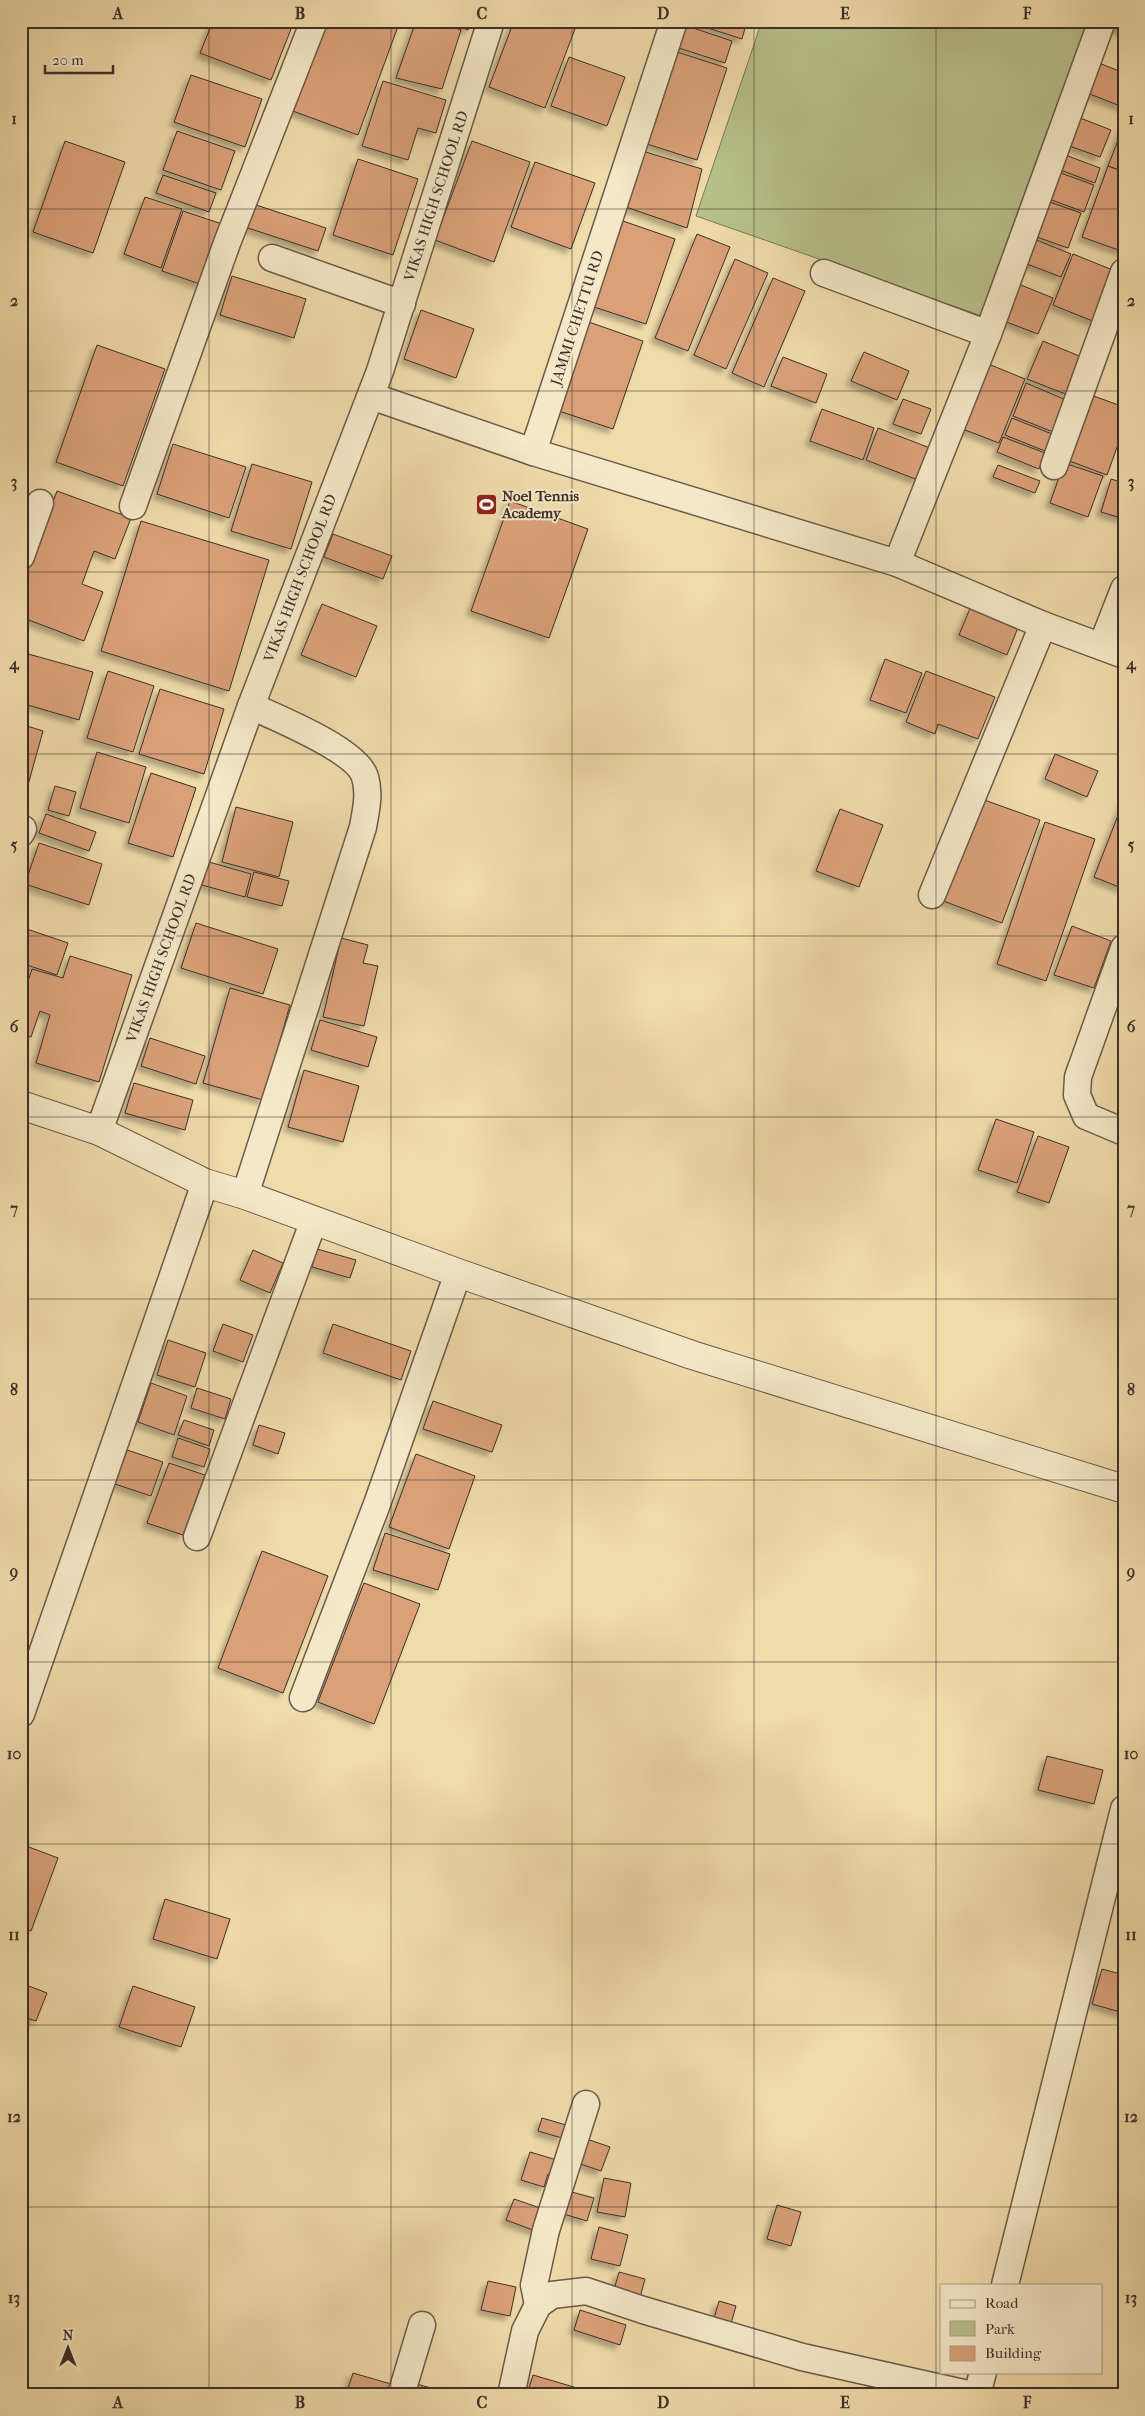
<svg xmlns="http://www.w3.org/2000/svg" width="1145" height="2416" viewBox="0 0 1145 2416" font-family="'IM FELL French Canon',serif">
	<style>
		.green { fill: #b7c18a; stroke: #7a785a }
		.building { fill: #daa179; stroke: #3d2f2a; filter: url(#shadow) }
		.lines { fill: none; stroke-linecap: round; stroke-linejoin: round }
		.minor-casing { stroke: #6a5a4a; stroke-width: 29 }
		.tertiary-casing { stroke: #6a5a4a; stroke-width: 30 }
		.minor { stroke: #f5e8c8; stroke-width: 26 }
		.tertiary { stroke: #f5e8c8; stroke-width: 28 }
		.grid { fill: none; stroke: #3d2f2a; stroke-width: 1; stroke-opacity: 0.55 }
		.labels { text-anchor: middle; stroke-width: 4; stroke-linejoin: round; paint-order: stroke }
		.street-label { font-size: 15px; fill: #3d2f2a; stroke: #f5e8c8 }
		.poi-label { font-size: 15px; font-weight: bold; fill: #3d2f2a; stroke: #f5e8c8; text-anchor: start }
		.neatline { fill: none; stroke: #3d2f2a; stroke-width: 2 }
		.grid-label { font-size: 16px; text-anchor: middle; font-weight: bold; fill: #3d2f2a }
	</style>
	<defs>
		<filter id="shadow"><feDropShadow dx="-4.5" dy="4.5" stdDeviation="2.5" flood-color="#0004"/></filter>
	</defs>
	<rect width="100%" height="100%" fill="#f0dbaa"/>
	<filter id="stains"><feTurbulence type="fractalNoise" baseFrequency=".004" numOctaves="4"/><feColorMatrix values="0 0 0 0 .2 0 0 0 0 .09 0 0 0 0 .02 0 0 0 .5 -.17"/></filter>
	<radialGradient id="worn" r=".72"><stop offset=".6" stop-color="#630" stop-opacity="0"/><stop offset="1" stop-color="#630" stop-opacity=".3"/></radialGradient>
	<!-- green -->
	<polygon class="green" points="762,21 1088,21 982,316 696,216"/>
	<!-- building -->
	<g class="building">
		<polygon points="213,21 271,21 291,29 271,80 200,53"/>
		<polygon points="323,21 400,21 358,135 290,110"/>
		<polygon points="416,21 435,21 461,30 442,89 396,78"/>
		<polygon points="446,21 472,21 468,30"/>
		<polygon points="514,21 578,21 545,108 489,87"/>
		<polygon points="686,21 747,21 742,39"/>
		<polygon points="1111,21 1124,21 1124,32 1109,26"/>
		<polygon points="684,25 732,41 725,63 676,47"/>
		<polygon points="677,52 727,68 697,160 647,144"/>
		<polygon points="569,57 625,77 607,126 551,106"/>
		<polygon points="1094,61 1124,73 1123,107 1082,91"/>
		<polygon points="191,75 262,99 245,147 174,122"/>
		<polygon points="383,81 446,100 436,133 418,128 408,160 362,146"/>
		<polygon points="1075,116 1111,130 1100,157 1064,144"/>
		<polygon points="1124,126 1124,146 1117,143"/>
		<polygon points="177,131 235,151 221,190 163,170"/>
		<polygon points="65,141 125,162 93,253 33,232"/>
		<polygon points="472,141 530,162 494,262 435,240"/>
		<polygon points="1117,143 1124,146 1124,172 1108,166"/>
		<polygon points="639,150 702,169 687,228 620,205"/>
		<polygon points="1060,153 1100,168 1095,183 1055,168"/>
		<polygon points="358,159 418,179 393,255 333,235"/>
		<polygon points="535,162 595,183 571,249 511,227"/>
		<polygon points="1108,166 1124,172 1124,252 1082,237"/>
		<polygon points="1055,171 1094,185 1084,212 1044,197"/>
		<polygon points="163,175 216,193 209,212 156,193"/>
		<polygon points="145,197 182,209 161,268 124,254"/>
		<polygon points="1044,200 1081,213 1068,248 1031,235"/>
		<polygon points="253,204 326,228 318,251 245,227"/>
		<polygon points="183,211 222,224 200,284 162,271"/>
		<polygon points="623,221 675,239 646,324 594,307"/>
		<polygon points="697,234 730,247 688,351 655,338"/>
		<polygon points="1029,237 1071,254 1061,277 1019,261"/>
		<polygon points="1073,254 1115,271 1095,322 1053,305"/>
		<polygon points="735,259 768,273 726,369 694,355"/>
		<polygon points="232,276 306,299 294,338 220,315"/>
		<polygon points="773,278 805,291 764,387 732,373"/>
		<polygon points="1011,281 1053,298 1038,334 996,318"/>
		<polygon points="421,310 474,329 456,378 404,359"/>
		<polygon points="586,321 643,341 613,429 556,410"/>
		<polygon points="1043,341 1084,358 1068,395 1027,379"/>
		<polygon points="97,345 165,369 123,486 56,462"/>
		<polygon points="864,352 909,371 897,400 851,381"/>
		<polygon points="783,357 827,374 816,403 771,386"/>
		<polygon points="986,363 1025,379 999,443 960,428"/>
		<polygon points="1026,383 1066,400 1053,432 1013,416"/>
		<polygon points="1088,394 1124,407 1124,428 1107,475 1064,459"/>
		<polygon points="903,399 931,409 921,434 893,424"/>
		<polygon points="822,409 874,428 863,460 810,441"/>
		<polygon points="1012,418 1052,434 1045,451 1005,435"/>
		<polygon points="878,428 930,448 918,480 866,460"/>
		<polygon points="1003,437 1045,453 1039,469 997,452"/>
		<polygon points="173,444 246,467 229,518 157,494"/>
		<polygon points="1064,463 1103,476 1088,517 1050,503"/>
		<polygon points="252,464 312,482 291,549 231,531"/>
		<polygon points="998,465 1040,481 1035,493 993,477"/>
		<polygon points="1111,479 1124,483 1124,519 1101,512"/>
		<polygon points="57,491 131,518 115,559 94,551 82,584 103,592 84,641 21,617 21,586"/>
		<polygon points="510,501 588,529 549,638 471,611"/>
		<polygon points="141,521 269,560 229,691 101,651"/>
		<polygon points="333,534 392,556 383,579 324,557"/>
		<polygon points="322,604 377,626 356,677 301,655"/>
		<polygon points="971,606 1019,625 1007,655 959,635"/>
		<polygon points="21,652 93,672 79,720 21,703"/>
		<polygon points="885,659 922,673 906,713 870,700"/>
		<polygon points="108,671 154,686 133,752 87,738"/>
		<polygon points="926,671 995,697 978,739 938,724 935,734 906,722"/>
		<polygon points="160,689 224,709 204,774 139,754"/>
		<polygon points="21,724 43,731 26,792 21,791"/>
		<polygon points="97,752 146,767 129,823 80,808"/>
		<polygon points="1055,754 1098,771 1087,797 1045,779"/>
		<polygon points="151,773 196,788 173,857 128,843"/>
		<polygon points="55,786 76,792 69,816 48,810"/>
		<polygon points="976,797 1040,820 1002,923 938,899"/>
		<polygon points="1124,800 1124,889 1094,877"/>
		<polygon points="236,807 293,822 279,877 222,862"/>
		<polygon points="840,809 883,825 859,887 816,871"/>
		<polygon points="46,814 96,832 89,851 39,833"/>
		<polygon points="1045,822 1095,839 1046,981 997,964"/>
		<polygon points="39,843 102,864 89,905 25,884"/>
		<polygon points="209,862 251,874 245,897 202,885"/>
		<polygon points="254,872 289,881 282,906 247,897"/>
		<polygon points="196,923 278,949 263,994 181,968"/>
		<polygon points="1072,926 1111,941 1094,988 1054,975"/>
		<polygon points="21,927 68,943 57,975 21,963"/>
		<polygon points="341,938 368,945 363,963 378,966 364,1026 323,1017"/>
		<polygon points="70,956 132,975 99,1082 36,1063 50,1015 40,1011 31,1037 21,1034 21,1002 32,969 63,978"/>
		<polygon points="230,988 290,1005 263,1100 203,1083"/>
		<polygon points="320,1020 377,1037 368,1067 311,1050"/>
		<polygon points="150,1038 205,1056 196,1084 141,1066"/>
		<polygon points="304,1070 359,1086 343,1142 288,1127"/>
		<polygon points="134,1083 193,1100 185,1130 125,1113"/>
		<polygon points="996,1119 1034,1132 1017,1183 978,1170"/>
		<polygon points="1038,1136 1069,1147 1049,1203 1017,1192"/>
		<polygon points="317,1249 356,1260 350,1278 312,1267"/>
		<polygon points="253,1250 283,1263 270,1293 240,1280"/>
		<polygon points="223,1324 253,1335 243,1362 213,1351"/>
		<polygon points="333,1324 411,1351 401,1380 323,1353"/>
		<polygon points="168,1340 206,1353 195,1387 157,1375"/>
		<polygon points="151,1383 187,1396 174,1435 138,1422"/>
		<polygon points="197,1388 231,1399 225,1419 191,1408"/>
		<polygon points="433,1401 502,1425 492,1452 423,1429"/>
		<polygon points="184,1420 214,1430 209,1446 178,1435"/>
		<polygon points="259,1425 285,1433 278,1454 253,1445"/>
		<polygon points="178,1438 210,1449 204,1467 172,1457"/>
		<polygon points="127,1450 163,1462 151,1496 115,1484"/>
		<polygon points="416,1454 475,1476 449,1549 389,1527"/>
		<polygon points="169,1463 205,1475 183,1535 147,1523"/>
		<polygon points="385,1533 450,1554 438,1590 373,1570"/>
		<polygon points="262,1551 328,1576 283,1693 218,1668"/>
		<polygon points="364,1583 420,1604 374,1724 318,1702"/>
		<polygon points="1047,1756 1103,1770 1094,1804 1038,1790"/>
		<polygon points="21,1844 58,1858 31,1931 21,1927"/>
		<polygon points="165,1899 230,1919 217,1959 153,1939"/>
		<polygon points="1102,1969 1124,1975 1124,2013 1092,2004"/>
		<polygon points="21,1983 47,1993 36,2021 21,2016"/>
		<polygon points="133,1986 195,2007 181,2047 119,2027"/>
		<polygon points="542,2118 566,2125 562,2138 538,2131"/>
		<polygon points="581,2137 610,2147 601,2171 572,2161"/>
		<polygon points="530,2152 560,2161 555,2177 548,2174 544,2187 521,2180"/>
		<polygon points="604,2178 631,2183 625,2217 597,2212"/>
		<polygon points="564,2190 594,2198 587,2221 557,2212"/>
		<polygon points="514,2199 546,2210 538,2232 506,2220"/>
		<polygon points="777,2205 801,2212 791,2246 767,2239"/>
		<polygon points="599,2227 628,2235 620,2266 591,2259"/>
		<polygon points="619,2272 645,2279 638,2305 612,2297"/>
		<polygon points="488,2281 516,2287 510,2316 481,2310"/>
		<polygon points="719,2301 736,2306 730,2327 713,2322"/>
		<polygon points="580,2310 626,2325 620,2345 574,2330"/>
		<polygon points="353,2373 391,2384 388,2395 346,2395"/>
		<polygon points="533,2375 601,2395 527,2395"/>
		<polygon points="412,2383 447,2392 446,2395 408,2395"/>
	</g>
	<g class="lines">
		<defs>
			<g id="minor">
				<polyline points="272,258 402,304"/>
				<polyline points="824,273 988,334"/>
				<polyline points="371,396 533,452 674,21"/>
				<polyline points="533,452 897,563 1043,625"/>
				<polyline points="1054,466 1124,272"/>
				<polyline points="133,506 227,243 314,21"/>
				<polyline points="21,556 40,503"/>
				<polyline points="897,563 988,334 1102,21"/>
				<polyline points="1102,645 1124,589"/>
				<polyline points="21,833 23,829"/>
				<polyline points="932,895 1043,625 1124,655"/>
				<polyline points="1124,948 1078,1077 1077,1095 1086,1116 1124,1132"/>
				<polyline points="99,1131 251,706 380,371 491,21"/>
				<path d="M245,1195L363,827C366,810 370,794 365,777C357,750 277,718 251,706"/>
				<polyline points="197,1537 314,1220"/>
				<polyline points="303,1698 377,1504 458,1273"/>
				<polyline points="21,1714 205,1183"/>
				<polyline points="1005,2285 1124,1809"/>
				<polyline points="538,2305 534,2285 546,2230 586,2104"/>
				<polyline points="401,2395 422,2325"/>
				<polyline points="511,2395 525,2331 538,2305 552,2295 586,2291 643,2310 802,2357 972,2395"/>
				<polyline points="977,2395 983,2372"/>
			</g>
			<polyline id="tertiary" points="21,1105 99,1131 205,1183 245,1195 458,1273 692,1355 1124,1489"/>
		</defs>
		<!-- minor casing -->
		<use href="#minor" class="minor-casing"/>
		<!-- tertiary casing -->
		<use href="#tertiary" class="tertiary-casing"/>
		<!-- minor -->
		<use href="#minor" class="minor"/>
		<!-- tertiary -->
		<use href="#tertiary" class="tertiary"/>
	</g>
	<!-- grid -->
	<path class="grid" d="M209,21V2395M391,21V2395M572,21V2395M754,21V2395M936,21V2395M21,209H1124M21,391H1124M21,572H1124M21,754H1124M21,936H1124M21,1117H1124M21,1299H1124M21,1480H1124M21,1662H1124M21,1844H1124M21,2025H1124M21,2207H1124"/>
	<!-- icons -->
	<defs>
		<symbol id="stadium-square" viewBox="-11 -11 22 22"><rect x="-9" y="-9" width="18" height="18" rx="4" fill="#8f2418" stroke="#f5e8c8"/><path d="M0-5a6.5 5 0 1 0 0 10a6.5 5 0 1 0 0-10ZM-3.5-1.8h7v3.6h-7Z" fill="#fff"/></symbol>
	</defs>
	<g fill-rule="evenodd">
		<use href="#stadium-square" x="474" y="492" width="25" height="25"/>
	</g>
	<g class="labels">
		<!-- street labels -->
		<g class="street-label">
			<text transform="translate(436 196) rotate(-72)" y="5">VIKAS HIGH SCHOOL RD</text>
			<text transform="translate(577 318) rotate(-72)" y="5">JAMMI CHETTU RD</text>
			<text transform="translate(300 578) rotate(-69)" y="5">VIKAS HIGH SCHOOL RD</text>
			<text transform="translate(161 958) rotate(-70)" y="5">VIKAS HIGH SCHOOL RD</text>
		</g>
		<!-- poi labels -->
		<g class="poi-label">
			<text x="502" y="501">Noel Tennis<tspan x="502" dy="17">Academy</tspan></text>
		</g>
	</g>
	<!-- margin -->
	<rect width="1145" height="2416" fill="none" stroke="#f0dbaa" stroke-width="55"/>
	<!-- legend -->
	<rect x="940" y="2284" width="162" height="90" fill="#f5e8c8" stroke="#ab9e89"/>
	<rect x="950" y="2300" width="25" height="8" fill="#f5e8c8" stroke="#ab9e89"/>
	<text x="985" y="2308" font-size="15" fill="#3d2f2a">Road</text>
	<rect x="950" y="2321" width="25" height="15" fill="#b7c18a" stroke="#ab9e89"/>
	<text x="985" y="2334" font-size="15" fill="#3d2f2a">Park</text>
	<rect x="950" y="2346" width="25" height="15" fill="#daa179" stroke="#ab9e89"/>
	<text x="985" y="2358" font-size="15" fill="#3d2f2a">Building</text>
	<!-- north arrow -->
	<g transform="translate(68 2348)" stroke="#f5e8c8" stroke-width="4" paint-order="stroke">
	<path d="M0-4L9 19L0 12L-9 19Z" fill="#3d2f2a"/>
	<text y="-8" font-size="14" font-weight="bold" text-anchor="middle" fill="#3d2f2a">N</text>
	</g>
	<!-- scale -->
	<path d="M45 65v8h68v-8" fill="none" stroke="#3d2f2a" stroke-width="2.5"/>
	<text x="52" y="65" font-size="15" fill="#3d2f2a" stroke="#f5e8c8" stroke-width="4" paint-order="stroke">20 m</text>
	<rect x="28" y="28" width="1090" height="2360" class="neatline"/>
	<g class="grid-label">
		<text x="118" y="19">A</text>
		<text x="300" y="19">B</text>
		<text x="482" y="19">C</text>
		<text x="663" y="19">D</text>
		<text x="845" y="19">E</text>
		<text x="1027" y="19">F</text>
		<text x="14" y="124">1</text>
		<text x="1131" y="124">1</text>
		<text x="14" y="306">2</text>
		<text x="1131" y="306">2</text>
		<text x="14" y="487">3</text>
		<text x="1131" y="487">3</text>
		<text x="14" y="669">4</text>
		<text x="1131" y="669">4</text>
		<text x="14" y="850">5</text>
		<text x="1131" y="850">5</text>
		<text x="14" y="1032">6</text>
		<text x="1131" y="1032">6</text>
		<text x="14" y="1214">7</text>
		<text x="1131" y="1214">7</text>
		<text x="14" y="1395">8</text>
		<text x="1131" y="1395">8</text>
		<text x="14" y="1577">9</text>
		<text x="1131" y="1577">9</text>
		<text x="14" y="1759">10</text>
		<text x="1131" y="1759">10</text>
		<text x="14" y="1940">11</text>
		<text x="1131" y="1940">11</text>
		<text x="14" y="2122">12</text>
		<text x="1131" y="2122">12</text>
		<text x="14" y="2303">13</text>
		<text x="1131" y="2303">13</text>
		<text x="118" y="2408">A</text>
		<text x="300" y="2408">B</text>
		<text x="482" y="2408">C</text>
		<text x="663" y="2408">D</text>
		<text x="845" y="2408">E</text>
		<text x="1027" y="2408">F</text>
	</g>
	<rect width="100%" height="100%" filter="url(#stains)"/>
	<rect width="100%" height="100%" fill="url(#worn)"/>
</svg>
